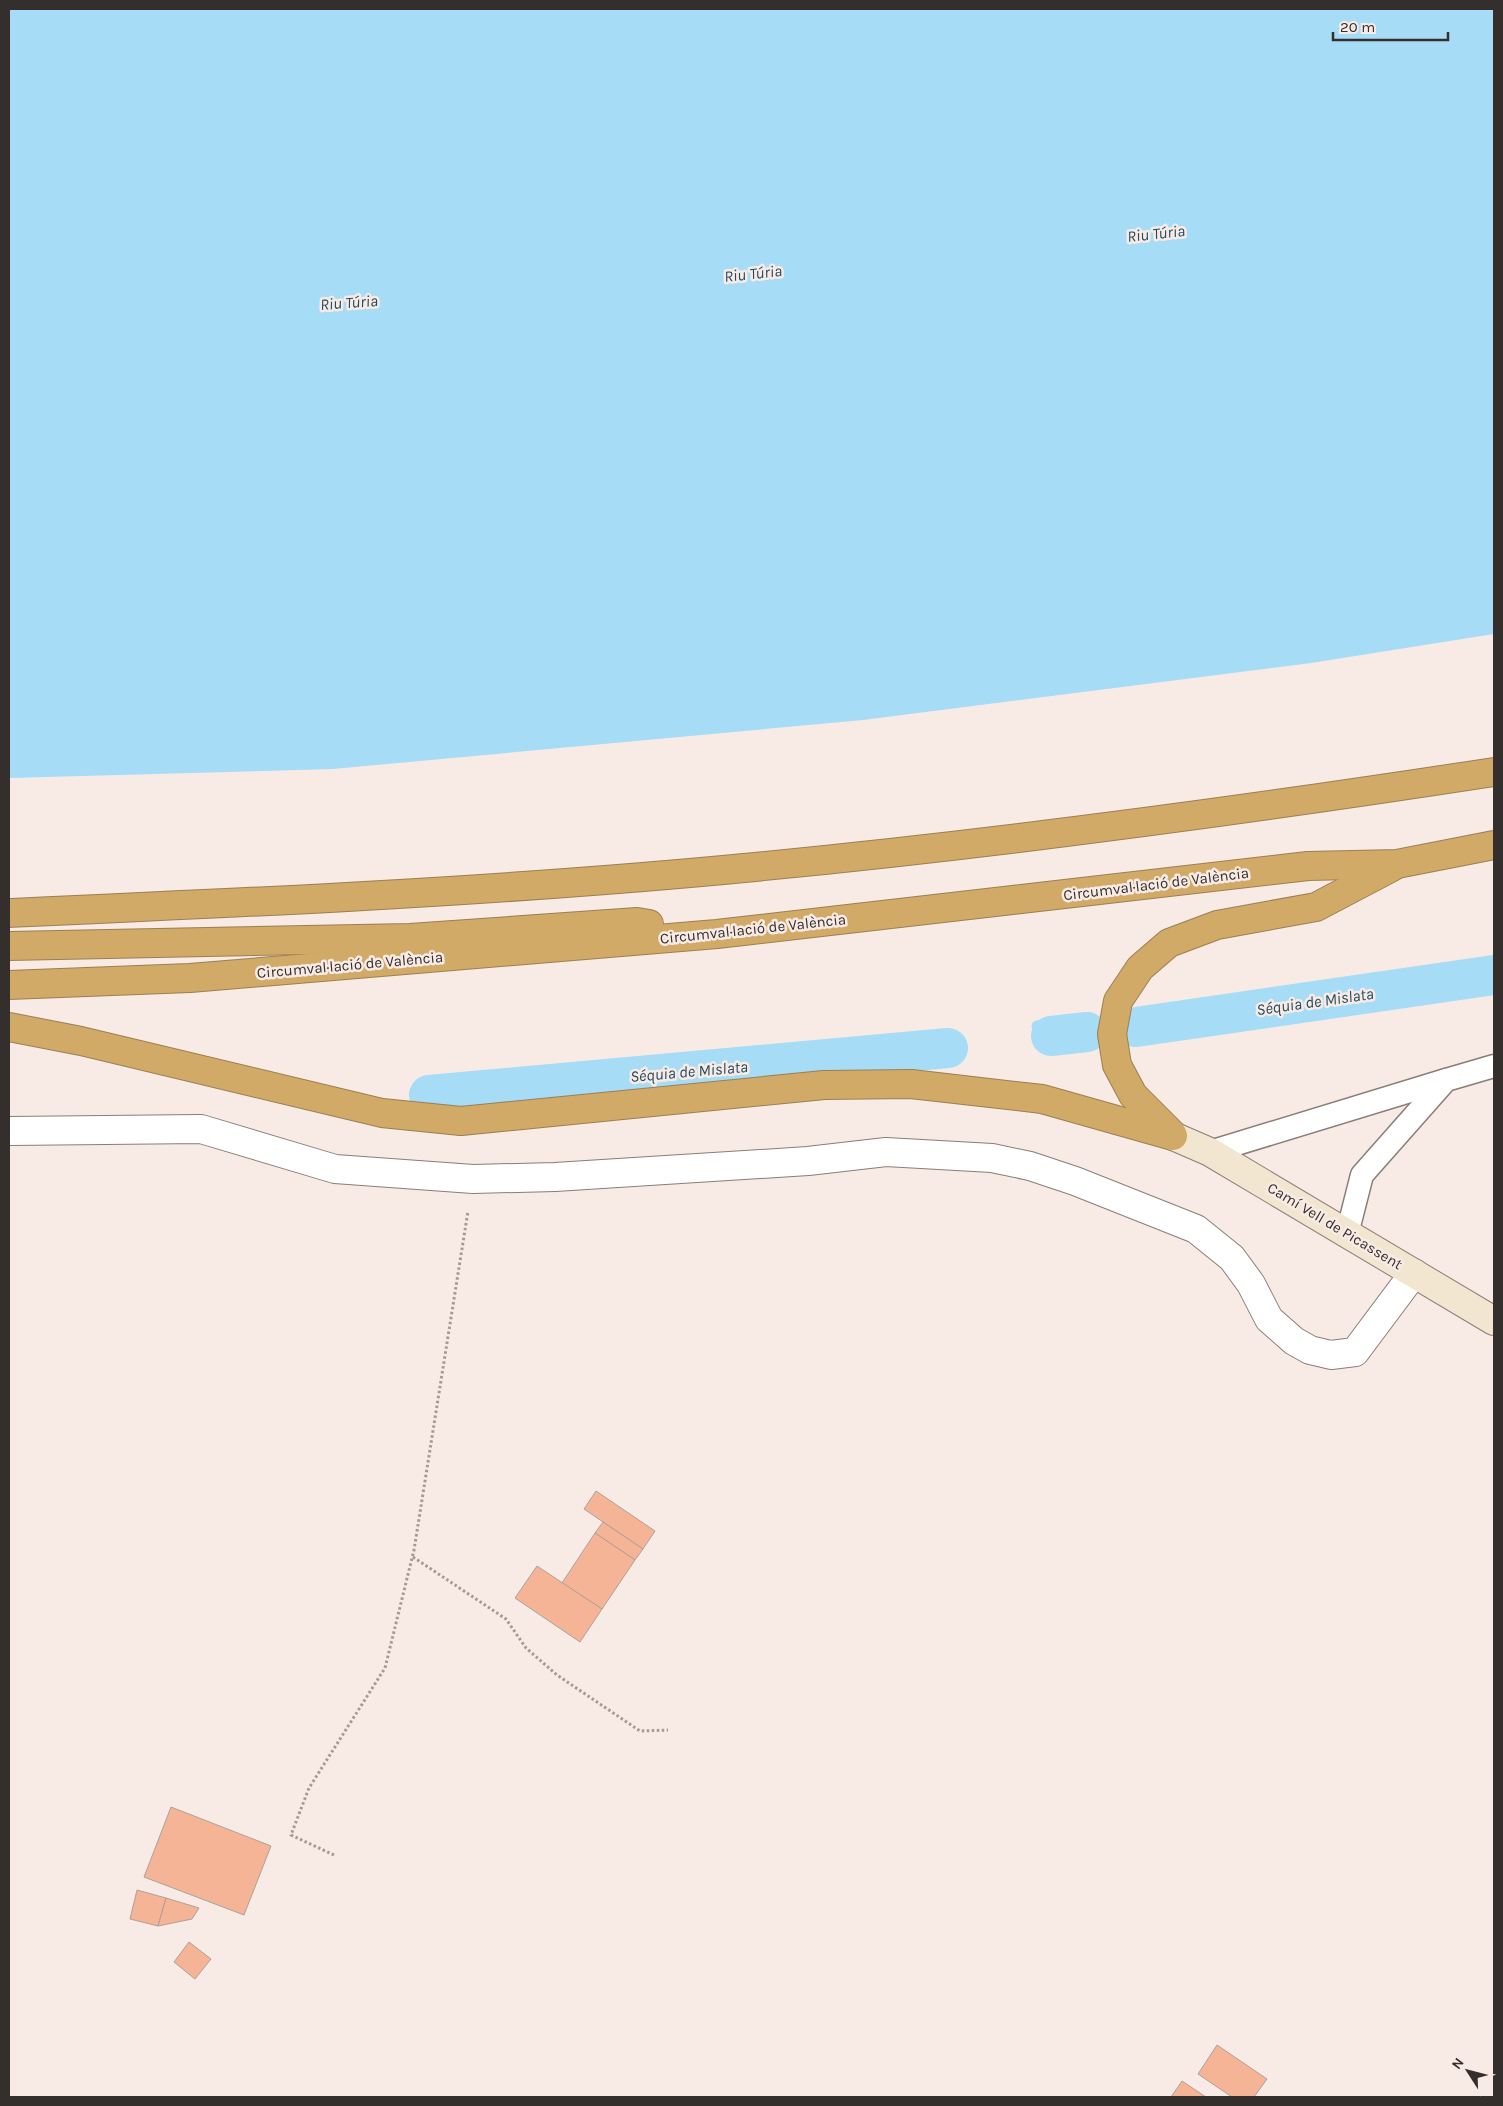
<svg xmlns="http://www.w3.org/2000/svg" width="1503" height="2106" viewBox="0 0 1503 2106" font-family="Karla,sans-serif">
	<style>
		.water { fill: #a7dcf6 }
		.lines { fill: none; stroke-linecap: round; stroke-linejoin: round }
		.stream { stroke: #a7dcf6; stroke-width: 11 }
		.canal { stroke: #a7dcf6; stroke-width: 40 }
		.building { fill: #f6b497; stroke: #ada09b }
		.lane-casing { stroke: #897d78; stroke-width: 25 }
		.street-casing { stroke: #897d78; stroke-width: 30 }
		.secondary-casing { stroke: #897d78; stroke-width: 30 }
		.highway-casing { stroke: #9b7f52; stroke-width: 30 }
		.path { stroke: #a49a95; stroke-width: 3; stroke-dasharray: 2.5 2.5; stroke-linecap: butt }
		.lane { stroke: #fff; stroke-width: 22 }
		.street { stroke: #fff; stroke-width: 28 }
		.secondary { stroke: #f2e6d1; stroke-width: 28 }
		.highway { stroke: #d2aa67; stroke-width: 28 }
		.labels { text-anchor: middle; stroke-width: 5; stroke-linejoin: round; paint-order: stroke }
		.street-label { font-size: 15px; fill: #342e2c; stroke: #f8ebe5 }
		.water-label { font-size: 16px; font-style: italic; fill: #224b5e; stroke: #f8ebe5 }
	</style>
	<rect width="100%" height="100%" fill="#f8ebe5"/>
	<!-- water -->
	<polygon class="water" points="9,9 1494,9 1494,634 1311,663 863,720 333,769 9,778"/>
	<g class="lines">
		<!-- stream -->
		<g class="stream">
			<polyline points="1142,1012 1494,962"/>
			<polyline points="1037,1026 1090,1018"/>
			<polyline points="430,1081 946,1036"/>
		</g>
		<!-- canal -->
		<g class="canal">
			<polyline points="1136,1027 1494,975"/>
			<polyline points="1051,1036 1087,1032"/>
			<polyline points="429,1095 948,1048"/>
		</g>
	</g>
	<!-- building -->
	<g class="building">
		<polygon points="596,1491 655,1531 643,1549 584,1509"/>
		<polygon points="603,1522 643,1549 635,1560 595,1533"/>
		<polygon points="595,1533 635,1560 602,1609 562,1583"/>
		<polygon points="537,1566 602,1609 580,1642 515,1598"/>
		<polygon points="171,1807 271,1846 244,1915 144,1877"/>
		<polygon points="137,1890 166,1898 158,1926 130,1919"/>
		<polygon points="166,1898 199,1908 192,1919 158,1926"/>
		<polygon points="189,1942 211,1959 195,1979 174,1962"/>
		<polygon points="1217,2045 1267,2079 1254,2097 1232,2097 1198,2074"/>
		<polygon points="1182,2081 1206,2097 1171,2097"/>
	</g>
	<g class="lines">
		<defs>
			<g id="lane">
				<polyline points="1210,1152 1446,1080"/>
				<polyline points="1347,1234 1362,1175 1446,1080 1494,1066"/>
			</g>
			<polyline id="street" points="9,1131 201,1129 335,1169 473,1179 555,1177 808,1161 886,1152 992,1158 1030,1166 1075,1181 1196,1229 1232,1258 1251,1284 1269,1319 1294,1341 1310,1350 1331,1355 1355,1352 1414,1273"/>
			<polyline id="secondary" points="1173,1136 1210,1152 1494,1321"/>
			<g id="highway">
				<path d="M9,913C236,903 464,893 690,873C959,849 1227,813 1494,772"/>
				<polyline points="9,946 410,938 637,922 649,924"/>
				<polyline points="9,985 190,978 717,934 1308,866 1397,864 1494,845"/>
				<polyline points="9,1027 81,1041 382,1113 461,1121 824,1085 911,1084 1042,1099 1173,1136"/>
				<polyline points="1172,1134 1133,1095 1117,1065 1112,1034 1118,1001 1140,968 1169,943 1217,925 1316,907 1392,867"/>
			</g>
		</defs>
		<!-- lane casing -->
		<use href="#lane" class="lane-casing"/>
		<!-- street casing -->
		<use href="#street" class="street-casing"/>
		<!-- secondary casing -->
		<use href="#secondary" class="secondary-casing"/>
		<!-- highway casing -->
		<use href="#highway" class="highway-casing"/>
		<!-- path -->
		<g class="path">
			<polyline points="413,1557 506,1619 526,1648 557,1675 640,1731 668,1730"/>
			<polyline points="334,1855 291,1835 309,1788 385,1668 414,1550 468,1211"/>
		</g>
		<!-- lane -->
		<use href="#lane" class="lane"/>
		<!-- street -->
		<use href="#street" class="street"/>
		<!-- secondary -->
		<use href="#secondary" class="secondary"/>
		<!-- highway -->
		<use href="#highway" class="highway"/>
	</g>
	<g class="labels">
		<!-- street labels -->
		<g class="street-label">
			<text transform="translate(1156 884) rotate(-7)" y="5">Circumval·lació de València</text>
			<text transform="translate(753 929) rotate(-6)" y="5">Circumval·lació de València</text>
			<text transform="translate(350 965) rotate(-5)" y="5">Circumval·lació de València</text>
			<text transform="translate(1335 1226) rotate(31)" y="5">Camí Vell de Picassent</text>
		</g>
		<!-- water labels -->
		<g class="water-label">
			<text transform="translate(1156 233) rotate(-6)" y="6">Riu Túria</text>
			<text transform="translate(753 273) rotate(-6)" y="6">Riu Túria</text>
			<text transform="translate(349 302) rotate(-4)" y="6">Riu Túria</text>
			<text transform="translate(1315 1001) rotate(-8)" y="6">Séquia de Mislata</text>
			<text transform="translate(689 1071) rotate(-5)" y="6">Séquia de Mislata</text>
		</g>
	</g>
	<!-- border -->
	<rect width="1503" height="2106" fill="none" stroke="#342e2c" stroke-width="20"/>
	<!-- north arrow -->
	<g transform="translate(1468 2071) rotate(306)" stroke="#f8ebe5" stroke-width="4" paint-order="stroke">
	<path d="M0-4L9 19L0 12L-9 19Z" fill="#342e2c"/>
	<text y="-8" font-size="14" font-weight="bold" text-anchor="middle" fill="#342e2c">N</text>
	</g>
	<!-- scale -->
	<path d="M1333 32v8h115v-8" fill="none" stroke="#342e2c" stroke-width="2.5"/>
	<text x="1340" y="32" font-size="15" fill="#342e2c" stroke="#f8ebe5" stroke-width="4" paint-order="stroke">20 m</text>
</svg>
